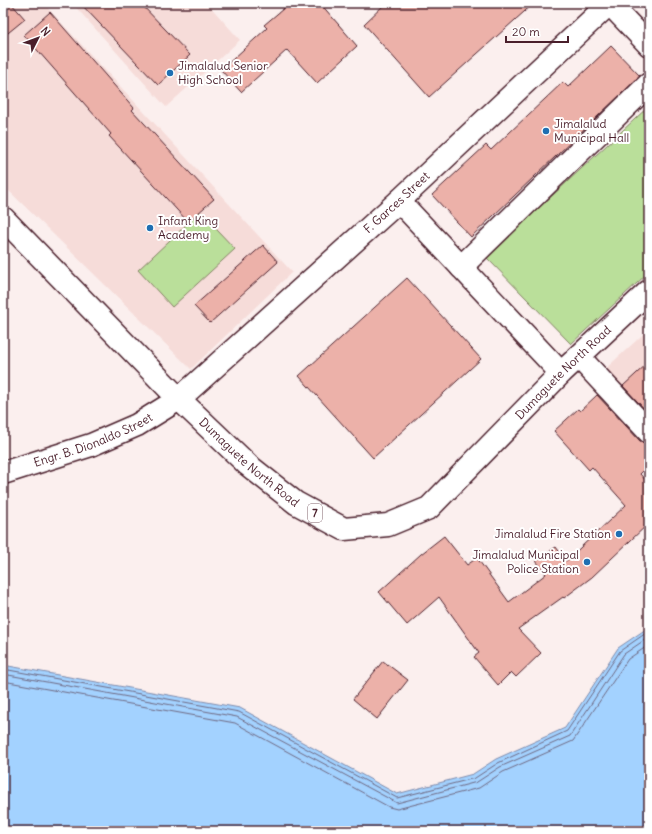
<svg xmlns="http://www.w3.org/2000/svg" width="652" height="834" viewBox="0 0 652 834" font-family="Delius,sans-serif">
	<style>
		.built { fill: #f6dcd9 }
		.green { fill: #badf9a; stroke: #827f62 }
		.water { fill: #a3d2ff; stroke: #7f8aaa }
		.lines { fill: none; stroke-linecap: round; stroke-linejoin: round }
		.shore { stroke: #6e6780; stroke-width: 1 }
		.building { fill: #ecb1a9; stroke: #4a1f2b }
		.minor-casing { stroke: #4a1f2b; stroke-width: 25 }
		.highway-casing { stroke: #4a1f2b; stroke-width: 25 }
		.minor { stroke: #fff; stroke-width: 22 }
		.highway { stroke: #fff; stroke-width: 22 }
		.poi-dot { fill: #1f6fb2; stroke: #fff; stroke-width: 1.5 }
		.labels { text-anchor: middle; stroke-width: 4; stroke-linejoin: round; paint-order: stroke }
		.shield { fill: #fff; stroke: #80626b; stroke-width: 1 }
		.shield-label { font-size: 11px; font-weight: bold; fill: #4a1f2b }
		.poi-label { font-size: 12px; fill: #4a1f2b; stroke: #fff; text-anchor: start }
		.street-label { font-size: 12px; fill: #4a1f2b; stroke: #fff }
	</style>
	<rect width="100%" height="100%" fill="#fbefee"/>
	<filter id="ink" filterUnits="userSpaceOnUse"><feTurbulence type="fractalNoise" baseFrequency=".025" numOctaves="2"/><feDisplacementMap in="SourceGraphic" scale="8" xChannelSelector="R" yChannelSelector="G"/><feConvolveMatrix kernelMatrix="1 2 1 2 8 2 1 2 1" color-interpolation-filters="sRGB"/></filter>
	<g filter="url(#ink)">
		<!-- built -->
		<g class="built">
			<polygon points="3,3 43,3 292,272 191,369 3,185"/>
			<polygon points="72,3 207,3 240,40 166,107"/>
			<polygon points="649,329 649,421 603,371"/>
		</g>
		<!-- green -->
		<g class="green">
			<polygon points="649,106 649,272 571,344 486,257"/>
			<polygon points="200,212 235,249 172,307 138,270"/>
		</g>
		<!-- water -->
		<polygon class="water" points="649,627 649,831 3,831 3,665 240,708 397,794 473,774 496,759 565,728 618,648"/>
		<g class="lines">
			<!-- shore -->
			<g class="shore">
				<polyline points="3,669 239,712 397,798 475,778 498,763 567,731 620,651 649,631"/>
				<polyline points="3,674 237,717 397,803 477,782 500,767 570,736 624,654 649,637"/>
				<polyline points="3,681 235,723 389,807 397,809 479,788 503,772 573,741 628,659 649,645"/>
			</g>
		</g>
		<!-- building -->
		<g class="building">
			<polygon points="3,3 11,3 25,19 3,37"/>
			<polygon points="80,3 140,3 190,55 158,85"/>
			<polygon points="290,3 320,3 357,46 317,83 287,50 241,92 221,70 267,28 264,25"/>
			<polygon points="386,3 534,3 429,97 364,24"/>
			<polygon points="50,12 134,108 132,110 214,199 188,222 109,136 111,134 24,35"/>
			<polygon points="611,46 640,76 471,237 432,195 486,145 491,150 563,82 568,87"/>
			<polygon points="263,245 278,262 210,323 194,306"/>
			<polygon points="407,278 481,359 373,458 299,376"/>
			<polygon points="649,362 649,414 623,386"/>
			<polygon points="597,395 640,441 649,444 649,465 640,474 649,484 649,523 592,577 564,598 563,597 518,629 541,653 516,677 511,672 498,685 474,657 479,653 439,597 407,625 379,592 421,554 444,536 467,565 477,558 509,602 546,574 536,561 556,547 566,561 626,505 592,467 589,470 554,431 578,409 580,411"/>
			<polygon points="383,661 408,680 377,719 353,699"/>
		</g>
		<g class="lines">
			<defs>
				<g id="minor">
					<polyline points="609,3 649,45"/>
					<polyline points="399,201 561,373"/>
					<polyline points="461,267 649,84"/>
					<polyline points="579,357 649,432"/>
					<path id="s1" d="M3,473L91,445L137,425L179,399L399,201L610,3"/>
				</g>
				<g id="highway">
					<path id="s2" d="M3,218L179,399L248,465L296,503L344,529L388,525L429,508L561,373L649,291"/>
				</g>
			</defs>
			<!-- minor casing -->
			<use href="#minor" class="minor-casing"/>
			<!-- highway casing -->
			<use href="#highway" class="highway-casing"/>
			<!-- minor -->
			<use href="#minor" class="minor"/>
			<!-- highway -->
			<use href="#highway" class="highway"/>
		</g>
	</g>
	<!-- markers -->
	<g class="poi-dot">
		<circle cx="170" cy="73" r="4"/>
		<circle cx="546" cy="131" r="4"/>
		<circle cx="150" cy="228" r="4"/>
		<circle cx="619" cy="534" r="4"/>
		<circle cx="587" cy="562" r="4"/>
	</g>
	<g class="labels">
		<!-- shield labels -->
		<rect class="shield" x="308" y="504" width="14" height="18" rx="3"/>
		<g class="shield-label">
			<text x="315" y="517">7</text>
		</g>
		<!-- poi labels -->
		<g class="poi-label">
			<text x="178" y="70">Jimalalud Senior<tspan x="178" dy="14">High School</tspan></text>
			<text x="554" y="128">Jimalalud<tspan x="554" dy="14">Municipal Hall</tspan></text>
			<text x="158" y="225">Infant King<tspan x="158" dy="14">Academy</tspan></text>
			<text x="611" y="538" text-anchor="end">Jimalalud Fire Station</text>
			<text x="579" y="559" text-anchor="end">Jimalalud Municipal<tspan x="579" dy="14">Police Station</tspan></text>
		</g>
		<!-- street labels -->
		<g class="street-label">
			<text dy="4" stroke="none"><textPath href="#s1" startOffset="485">F. Garces Street</textPath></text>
			<text dy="4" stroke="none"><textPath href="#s2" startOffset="743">Dumaguete North Road</textPath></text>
			<text dy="4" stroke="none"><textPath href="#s1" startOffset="96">Engr. B. Dionaldo Street</textPath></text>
			<text dy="4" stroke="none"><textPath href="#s2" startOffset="347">Dumaguete North Road</textPath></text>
		</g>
	</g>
	<!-- margin -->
	<rect width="652" height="834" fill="none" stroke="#fff" stroke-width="16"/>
	<rect x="8" y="8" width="636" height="818" fill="none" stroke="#4a1f2b" stroke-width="1.5" filter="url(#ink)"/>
	<!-- north arrow -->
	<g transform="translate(38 38) rotate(48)" stroke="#ffffff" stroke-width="3" paint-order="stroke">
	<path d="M0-3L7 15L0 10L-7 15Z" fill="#4a1f2b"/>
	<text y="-6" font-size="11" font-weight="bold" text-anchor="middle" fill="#4a1f2b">N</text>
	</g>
	<!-- scale -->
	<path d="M506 36v6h62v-6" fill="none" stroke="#4a1f2b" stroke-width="2"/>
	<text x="512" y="36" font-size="12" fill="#4a1f2b" stroke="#ffffff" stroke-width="3" paint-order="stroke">20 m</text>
</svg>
